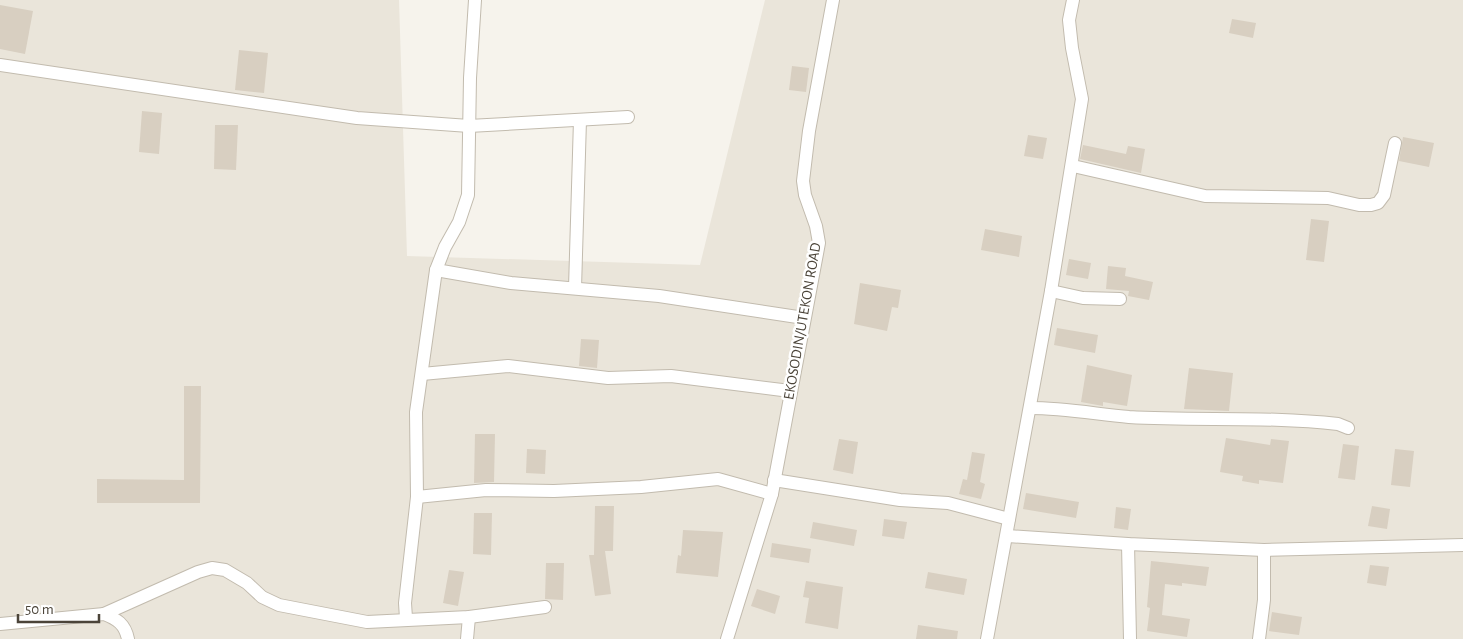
<svg xmlns="http://www.w3.org/2000/svg" width="1463" height="639" viewBox="0 0 1463 639" font-family="'Alegreya Sans',sans-serif">
	<style>
		.residential { fill: #eae5da }
		.building { fill: #d8cfc1 }
		.lines { fill: none; stroke-linecap: round; stroke-linejoin: round }
		.minor-casing { stroke: #c2bbae; stroke-width: 14 }
		.minor { stroke: #fff; stroke-width: 12 }
		.labels { text-anchor: middle; stroke-width: 5; stroke-linejoin: round; paint-order: stroke }
		.street-label { font-size: 15px; fill: #4b4439; stroke: #fff }
	</style>
	<rect width="100%" height="100%" fill="#f6f3ec"/>
	<!-- residential -->
	<polygon class="residential" points="0,0 399,0 407,256 700,265 765,0 1463,0 1463,639 0,639"/>
	<!-- building -->
	<g class="building">
		<polygon points="0,5 33,11 25,54 0,49"/>
		<polygon points="1232,19 1256,23 1253,38 1229,33"/>
		<polygon points="239,50 268,53 264,93 235,90"/>
		<polygon points="792,66 809,68 806,92 789,90"/>
		<polygon points="142,111 162,113 159,154 139,152"/>
		<polygon points="215,125 238,125 236,170 214,169"/>
		<polygon points="1028,135 1047,138 1043,159 1024,156"/>
		<polygon points="1403,137 1434,143 1429,167 1399,161"/>
		<polygon points="1083,145 1126,154 1128,146 1145,149 1141,173 1080,159"/>
		<polygon points="1311,219 1329,221 1324,262 1306,260"/>
		<polygon points="985,229 1022,236 1019,257 981,250"/>
		<polygon points="1069,259 1091,263 1088,279 1066,275"/>
		<polygon points="1108,266 1126,268 1125,276 1153,282 1149,300 1128,296 1129,291 1106,289"/>
		<polygon points="860,283 901,290 898,308 892,307 887,331 854,324"/>
		<polygon points="1057,328 1098,335 1095,353 1054,345"/>
		<polygon points="581,339 599,340 597,368 579,366"/>
		<polygon points="1087,365 1132,375 1127,406 1103,402 1103,406 1081,402"/>
		<polygon points="1189,368 1233,373 1229,411 1184,409"/>
		<polygon points="184,386 201,386 200,503 97,503 97,479 184,480"/>
		<polygon points="475,434 495,434 494,482 474,483"/>
		<polygon points="1226,438 1270,445 1271,439 1289,441 1283,483 1259,480 1259,484 1242,481 1243,476 1220,472"/>
		<polygon points="839,439 858,442 853,474 833,470"/>
		<polygon points="1343,444 1359,446 1355,480 1338,478"/>
		<polygon points="527,449 546,450 545,474 526,473"/>
		<polygon points="1395,449 1414,451 1410,487 1391,485"/>
		<polygon points="972,452 985,454 980,482 985,484 981,499 959,494 963,479 967,480"/>
		<polygon points="1026,493 1079,502 1076,518 1023,509"/>
		<polygon points="595,506 614,506 613,551 605,551 611,594 595,596 589,555 594,555"/>
		<polygon points="1372,506 1390,509 1387,529 1368,526"/>
		<polygon points="1116,507 1131,509 1128,530 1114,528"/>
		<polygon points="474,513 492,513 491,555 473,554"/>
		<polygon points="884,519 907,522 904,539 882,536"/>
		<polygon points="813,522 857,530 854,546 810,538"/>
		<polygon points="683,530 723,532 718,577 676,573 678,555 681,556"/>
		<polygon points="772,543 811,549 809,563 770,557"/>
		<polygon points="1151,561 1209,567 1206,586 1182,583 1182,586 1165,584 1162,615 1190,619 1187,637 1147,631 1150,608 1147,607"/>
		<polygon points="546,563 564,563 563,600 545,599"/>
		<polygon points="1370,565 1389,567 1386,586 1367,583"/>
		<polygon points="449,570 464,572 458,606 443,603"/>
		<polygon points="928,572 967,579 964,595 925,588"/>
		<polygon points="806,581 843,587 838,629 805,623 809,598 803,597"/>
		<polygon points="757,589 780,596 775,614 751,606"/>
		<polygon points="1272,612 1302,617 1299,635 1269,631"/>
		<polygon points="918,625 958,631 957,639 916,639"/>
	</g>
	<g class="lines">
		<defs>
			<g id="minor">
				<polyline points="0,65 357,118 469,126 628,117"/>
				<polyline points="1073,166 1205,196 1328,198 1359,205 1371,205 1378,203 1384,195 1395,143"/>
				<polyline points="436,270 511,283 659,296 804,318"/>
				<polyline points="575,288 580,120"/>
				<polyline points="1051,291 1083,298 1120,299"/>
				<polyline points="422,374 508,366 608,378 671,376 790,391"/>
				<path d="M1030,408C1063,408 1096,414 1129,417C1198,421 1268,416 1338,424L1348,428"/>
				<polyline points="774,480 900,500 948,503 1009,519"/>
				<polyline points="417,497 486,490 554,491 641,487 718,479 772,494"/>
				<polyline points="1008,536 1128,544 1264,550 1463,545"/>
				<polyline points="1128,544 1130,639"/>
				<polyline points="104,614 198,572 212,568 225,570 247,583 262,597 279,605 367,622 469,617 545,607"/>
				<polyline points="406,618 405,603 417,497 416,412 436,270 445,247 459,222 468,195 470,78 475,0"/>
				<path d="M0,624L104,614C117,619 125,624 128,639"/>
				<polyline points="467,639 469,617"/>
				<polyline points="727,639 772,494 819,243 816,226 805,195 803,181 809,131 833,0"/>
				<polyline points="987,639 1051,291 1082,99 1072,48 1069,20 1073,0"/>
				<polyline points="1259,639 1264,600 1264,550"/>
			</g>
		</defs>
		<!-- minor casing -->
		<use href="#minor" class="minor-casing"/>
		<!-- minor -->
		<use href="#minor" class="minor"/>
	</g>
	<g class="labels">
		<!-- street labels -->
		<g class="street-label">
			<text transform="translate(802 321) rotate(-80)" y="5">EKOSODIN/UTEKON ROAD</text>
		</g>
	</g>
	<!-- scale -->
	<path d="M18 614v8h81v-8" fill="none" stroke="#4b4439" stroke-width="2.5"/>
	<text x="25" y="614" font-size="15" fill="#4b4439" stroke="#ffffff" stroke-width="4" paint-order="stroke">50 m</text>
</svg>
